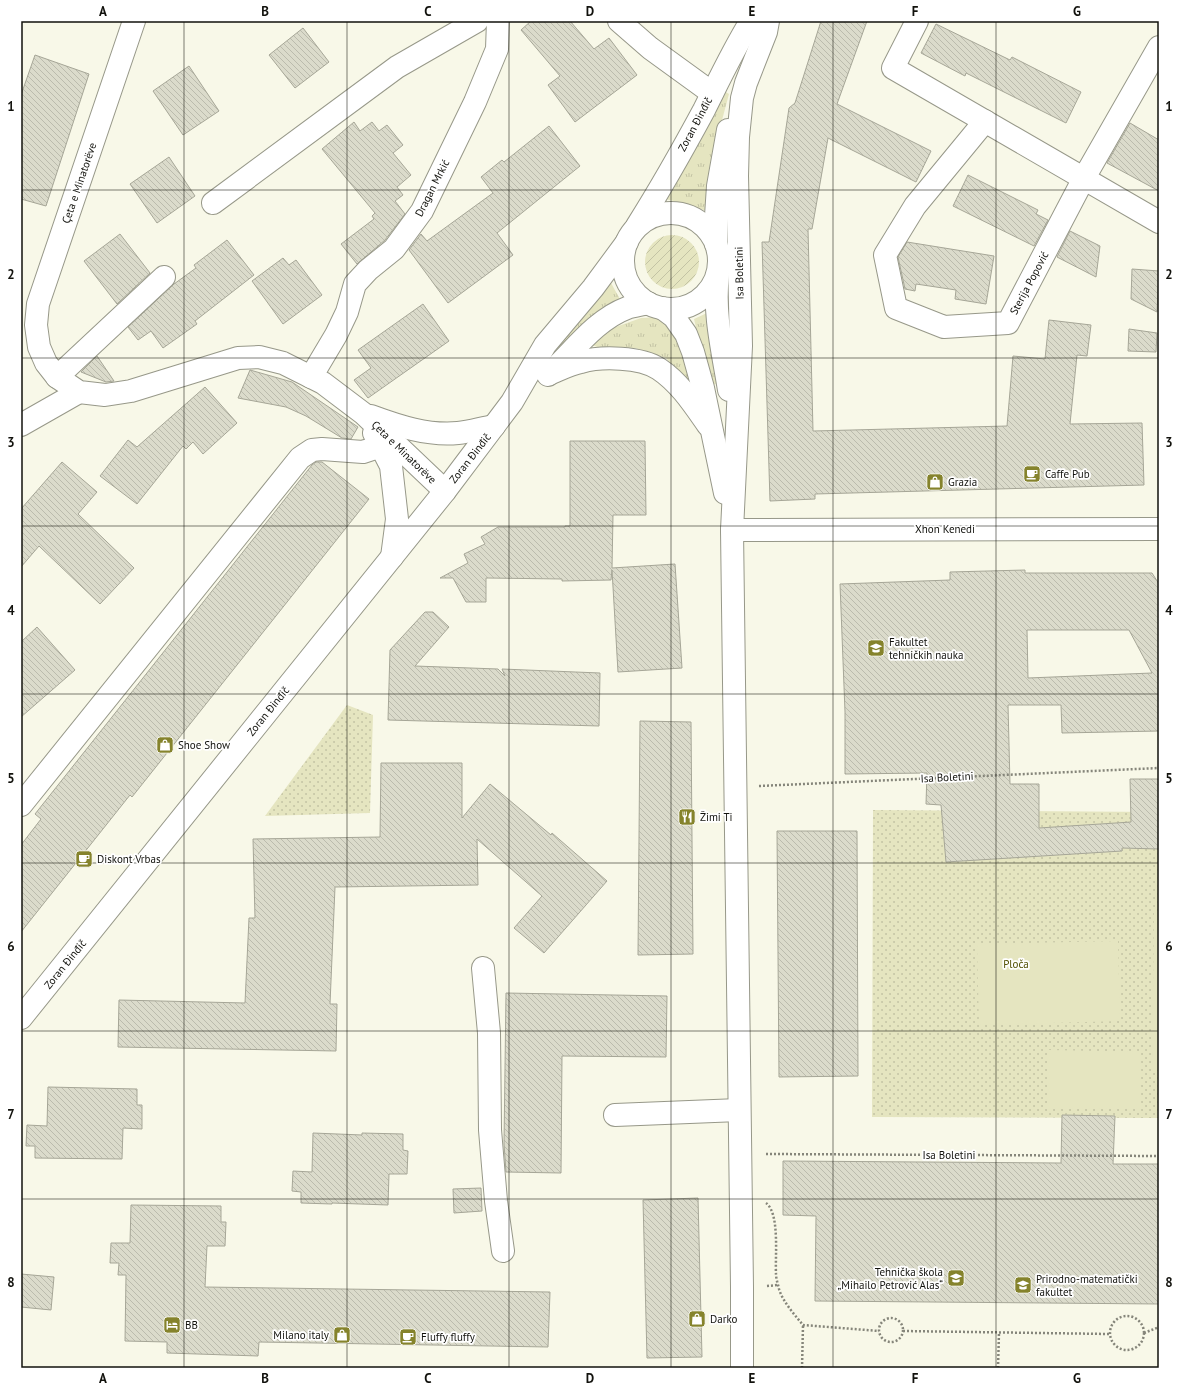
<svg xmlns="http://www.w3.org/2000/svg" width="1180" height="1389" viewBox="0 0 1180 1389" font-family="'PT Sans',sans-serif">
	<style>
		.grass { fill: url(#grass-tufts) }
		.park { fill: url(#park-dots) }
		.garden { fill: url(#garden-furrows) }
		.pitch { fill: #e5e5c0 }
		.building { fill: url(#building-back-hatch); stroke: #a6a697; fill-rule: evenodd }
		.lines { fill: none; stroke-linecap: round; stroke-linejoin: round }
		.minor-casing { stroke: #979889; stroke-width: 24 }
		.major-casing { stroke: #979889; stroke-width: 24 }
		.path { stroke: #85857a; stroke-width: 2.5; stroke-dasharray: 2 2; stroke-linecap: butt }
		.minor { stroke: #fff; stroke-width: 22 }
		.major { stroke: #fff; stroke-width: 22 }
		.grid { fill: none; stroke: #12120d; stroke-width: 1; stroke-opacity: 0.55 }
		.labels { text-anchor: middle; stroke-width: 3.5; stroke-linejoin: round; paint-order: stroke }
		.street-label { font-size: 11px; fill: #12120d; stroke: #fff }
		.poi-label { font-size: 11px; fill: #12120d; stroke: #fff; text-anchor: start }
		.park-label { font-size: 11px; fill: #514f01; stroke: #fff }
		.neatline { fill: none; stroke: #12120d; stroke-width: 1.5 }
		.grid-label { font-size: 13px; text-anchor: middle; font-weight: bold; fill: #12120d }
	</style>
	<defs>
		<pattern id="grass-tufts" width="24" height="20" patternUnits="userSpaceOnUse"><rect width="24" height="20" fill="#e5e5c0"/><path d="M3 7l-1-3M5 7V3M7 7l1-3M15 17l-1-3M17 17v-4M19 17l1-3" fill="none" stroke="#c3c3a4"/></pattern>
		<pattern id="park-dots" width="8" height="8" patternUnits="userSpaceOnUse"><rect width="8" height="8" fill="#e5e5c0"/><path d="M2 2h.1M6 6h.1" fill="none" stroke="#c3c3a4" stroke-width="1.8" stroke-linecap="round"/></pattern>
		<pattern id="garden-furrows" width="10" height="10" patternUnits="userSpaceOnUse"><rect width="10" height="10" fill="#e5e5c0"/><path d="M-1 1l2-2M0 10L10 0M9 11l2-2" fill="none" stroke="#c3c3a4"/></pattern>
		<pattern id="building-back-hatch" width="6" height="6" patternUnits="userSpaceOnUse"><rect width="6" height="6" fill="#dbdbcb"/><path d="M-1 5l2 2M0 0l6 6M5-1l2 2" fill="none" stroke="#bbbbad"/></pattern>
	</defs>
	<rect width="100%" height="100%" fill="#f8f8e8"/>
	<!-- grass -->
	<g class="grass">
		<polygon points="721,89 729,94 710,165 707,211 682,203 665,199"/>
		<polygon points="611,283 621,301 545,368 539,363 589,303"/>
		<polygon points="707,313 721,382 710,386 694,319"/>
		<path d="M641,318C646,318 652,317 657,318C680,328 686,358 692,379L688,385L666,358L635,348H601L591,345L610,329Z"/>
	</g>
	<!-- park -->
	<g class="park">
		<polygon points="347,705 373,715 370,813 265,816"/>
		<polygon points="873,810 1159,812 1159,1118 872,1117"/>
	</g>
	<!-- garden -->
	<circle class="garden" cx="672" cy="262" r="27"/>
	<!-- pitch -->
	<g class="pitch">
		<polygon points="1154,912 1159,912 1159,1070 1152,1070"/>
		<polygon points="1118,941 1120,1021 979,1025 977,944"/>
		<polygon points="1049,1050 1141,1052 1140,1109 1049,1108"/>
	</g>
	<!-- building -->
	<g class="building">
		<polygon points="531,21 570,21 594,49 609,38 637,75 575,122 548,85 560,76 521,30"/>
		<polygon points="821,21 867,21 837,104 931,151 916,182 828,138 812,229 808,229 813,431 1007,426 1013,356 1045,359 1049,320 1091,325 1087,356 1077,355 1070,424 1142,423 1144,485 815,494 815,499 770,501 762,242 769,242 789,108 795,103"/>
		<polygon points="936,24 1010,60 1012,57 1081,92 1066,123 966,73 965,76 921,53"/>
		<polygon points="303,28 329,62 295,88 269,55"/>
		<polygon points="35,55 89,74 46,206 21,199 21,95"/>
		<polygon points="189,66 219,111 183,135 153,91"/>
		<polygon points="354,122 360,131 372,122 379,131 387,125 403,145 393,153 411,175 397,187 403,195 395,201 405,214 385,240 357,264 341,244 374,219 372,216 375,213 322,149"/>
		<polygon points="1130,123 1159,140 1159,191 1107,163"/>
		<polygon points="549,126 580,166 497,233 513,255 448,303 409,250 421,234 427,241 493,193 481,177 502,160 504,162"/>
		<polygon points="169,157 195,196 157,223 130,184"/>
		<polygon points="968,175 1038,210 1036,214 1048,220 1034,246 953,206"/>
		<polygon points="1070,231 1100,246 1096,277 1057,257"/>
		<polygon points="120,234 150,273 117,304 84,261"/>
		<polygon points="227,240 254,275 195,321 197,324 163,348 151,331 138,340 128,327 174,284 196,268 194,265"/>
		<polygon points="907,242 994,256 986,304 955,299 956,290 916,284 915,291 905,289 898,257"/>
		<polygon points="283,258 289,265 296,260 322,295 283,324 252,281"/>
		<polygon points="1132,269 1159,271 1157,312 1131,299"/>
		<polygon points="423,304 449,341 368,398 354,380 371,368 358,350"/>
		<polygon points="1129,329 1157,333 1156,352 1128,351"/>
		<polygon points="97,356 114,381 106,382 81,372"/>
		<polygon points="250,370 292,382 358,427 351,439 342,438 306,416 286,407 238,398"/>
		<polygon points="205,387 237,423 203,454 193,442 186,449 183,446 137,504 100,476 128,440 137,447"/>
		<polygon points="570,441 645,441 646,515 613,515 612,568 675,564 682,668 618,672 612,570 611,580 562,581 562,579 486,578 486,602 466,602 453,578 440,578 468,563 464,554 485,544 481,537 498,527 565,527 565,526 570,526"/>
		<polygon points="62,462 97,492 78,514 134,568 100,604 39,546 21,567 21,509"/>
		<polygon points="316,462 322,462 369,499 132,797 130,795 21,932 21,845 41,819 35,814 312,465"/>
		<path d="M1025,570V573H1152L1159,584V731L1062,733L1061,705H1008L1010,784H1039V828L1131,822L1130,779H1159V849L1122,848V851L946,862L941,805L926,804L927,773L845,774V712L840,584L950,580V572ZM1027,630H1129L1152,673L1028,678Z"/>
		<polygon points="425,612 433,612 449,627 415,666 498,669 505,676 502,669 600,673 599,726 388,720 390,650"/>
		<polygon points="37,627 75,670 21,717 21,642"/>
		<polygon points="640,721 691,722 693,954 638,955"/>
		<polygon points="381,763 462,763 462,818 490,784 551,835 552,833 607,881 544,953 514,928 542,896 477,839 478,885 335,887 330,1004 337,1004 336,1051 118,1047 119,1000 245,1003 249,918 255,918 253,839 380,837"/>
		<polygon points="777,831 857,831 858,1076 779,1077"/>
		<polygon points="506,993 667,996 666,1057 562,1056 561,1173 506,1172 504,1144"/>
		<polygon points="48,1087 137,1089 137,1105 142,1105 142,1129 123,1128 122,1159 35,1158 35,1146 26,1146 27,1125 47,1126"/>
		<polygon points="1062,1115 1115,1116 1113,1164 1159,1164 1159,1304 815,1301 816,1216 783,1215 783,1161 1061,1163"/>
		<polygon points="313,1133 362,1135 362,1133 403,1134 403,1150 408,1151 407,1174 389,1174 388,1205 332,1203 332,1204 301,1203 301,1192 292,1191 293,1171 312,1172"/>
		<polygon points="481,1188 482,1211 454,1213 453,1189"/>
		<polygon points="698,1198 702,1357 647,1358 643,1200"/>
		<polygon points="131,1205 221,1206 221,1222 226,1222 225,1246 207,1246 205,1287 550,1292 548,1347 259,1342 258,1356 167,1353 167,1342 125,1341 126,1275 118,1275 119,1263 110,1263 111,1243 130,1243"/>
		<polygon points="21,1274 54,1277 51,1310 21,1307"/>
	</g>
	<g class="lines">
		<defs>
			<g id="minor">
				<polyline points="134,21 38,304 36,325 39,347 46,363 57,377 79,392 105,395 131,391 238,358 259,357 283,363 323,383 364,414 445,491"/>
				<polyline points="619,21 650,48 712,93"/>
				<polyline points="917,21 893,68 1159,222"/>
				<polyline points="985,121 915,206 885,255 896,308 944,327 1008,323 1084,178 1159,47"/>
				<polyline points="213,203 397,67 477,21"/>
				<path d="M548,375C573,352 595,320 627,308C633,306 641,305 648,303"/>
				<polyline points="57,377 164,277"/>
				<polyline points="311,377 336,335 347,312 355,284 368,270 394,249 422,211 475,102 497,49 498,21"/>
				<path d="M371,416C398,426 428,436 458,433C470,432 482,428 494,426"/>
				<polyline points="21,425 79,392"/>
				<polyline points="374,433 391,466 397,519 392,557"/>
				<polyline points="732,530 1159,529"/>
				<polyline points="21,805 300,458 312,450 322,449 363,452 381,446"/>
				<polyline points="483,968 489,1033 490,1130 496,1201 503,1251"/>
				<polyline points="21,1018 445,491 512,402 545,345 593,288 627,242"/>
				<polyline points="615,1115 739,1110"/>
			</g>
			<g id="major">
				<circle cx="671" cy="261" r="48"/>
				<path d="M637,226C661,188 683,149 704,110C719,80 733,50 751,21"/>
				<polyline points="716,244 716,216 718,186 728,130"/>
				<path d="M718,275C713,313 723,352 729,390"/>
				<polyline points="662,308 674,317 686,334 693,352 703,388 725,493"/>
				<path d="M549,374C559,370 570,364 581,362C601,356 641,357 659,369C680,383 694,405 708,425"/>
				<polyline points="742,1368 742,1287 732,530 741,346 737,176 738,137 742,98 746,83 766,32 768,21"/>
			</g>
		</defs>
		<!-- minor casing -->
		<use href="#minor" class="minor-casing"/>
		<!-- major casing -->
		<use href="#major" class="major-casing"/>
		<!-- path -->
		<g class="path">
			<polyline points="759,786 1159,768"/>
			<polyline points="766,1154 1159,1156"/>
			<path d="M766,1203C780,1213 775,1257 776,1274C776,1279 778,1284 779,1289C783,1302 794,1314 803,1325L879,1331"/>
			<polyline points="767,1286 778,1285"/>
			<circle cx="1127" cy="1333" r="17"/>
			<circle cx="891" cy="1330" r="12"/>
			<polyline points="903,1331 1109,1334"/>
			<polyline points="1144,1333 1159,1327"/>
			<polyline points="802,1368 803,1325"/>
			<polyline points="998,1368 999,1332"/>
		</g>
		<!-- minor -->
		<use href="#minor" class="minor"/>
		<!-- major -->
		<use href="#major" class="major"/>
	</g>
	<!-- grid -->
	<path class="grid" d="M184,21V1368M347,21V1368M509,21V1368M671,21V1368M833,21V1368M996,21V1368M21,190H1159M21,358H1159M21,526H1159M21,694H1159M21,863H1159M21,1031H1159M21,1199H1159"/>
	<!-- icons -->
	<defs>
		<symbol id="cafe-square" viewBox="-11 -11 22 22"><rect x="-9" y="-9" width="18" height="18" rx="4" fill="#85832c" stroke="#fff"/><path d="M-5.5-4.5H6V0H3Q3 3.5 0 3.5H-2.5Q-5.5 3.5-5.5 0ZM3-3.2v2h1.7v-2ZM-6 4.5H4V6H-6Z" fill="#fff"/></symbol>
		<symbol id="shop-square" viewBox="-11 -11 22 22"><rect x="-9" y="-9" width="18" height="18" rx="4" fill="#85832c" stroke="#fff"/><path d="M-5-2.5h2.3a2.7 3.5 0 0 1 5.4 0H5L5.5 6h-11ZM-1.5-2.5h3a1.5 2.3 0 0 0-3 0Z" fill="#fff"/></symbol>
		<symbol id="university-square" viewBox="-11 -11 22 22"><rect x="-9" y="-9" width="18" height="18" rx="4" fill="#85832c" stroke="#fff"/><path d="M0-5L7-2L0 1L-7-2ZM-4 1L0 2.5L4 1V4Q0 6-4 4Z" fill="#fff"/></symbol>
		<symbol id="restaurant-square" viewBox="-11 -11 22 22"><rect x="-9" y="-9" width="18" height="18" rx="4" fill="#85832c" stroke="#fff"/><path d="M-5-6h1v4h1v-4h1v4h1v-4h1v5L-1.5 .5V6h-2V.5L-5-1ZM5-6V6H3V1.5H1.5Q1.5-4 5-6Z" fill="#fff"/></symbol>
		<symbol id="school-square" viewBox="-11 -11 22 22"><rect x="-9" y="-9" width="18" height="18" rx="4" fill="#85832c" stroke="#fff"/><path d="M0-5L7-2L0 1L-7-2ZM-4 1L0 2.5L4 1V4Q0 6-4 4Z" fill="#fff"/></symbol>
		<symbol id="hotel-square" viewBox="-11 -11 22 22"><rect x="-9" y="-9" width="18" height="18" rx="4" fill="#85832c" stroke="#fff"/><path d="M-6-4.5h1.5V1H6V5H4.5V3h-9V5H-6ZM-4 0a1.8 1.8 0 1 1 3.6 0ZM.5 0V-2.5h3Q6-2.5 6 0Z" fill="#fff"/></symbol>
	</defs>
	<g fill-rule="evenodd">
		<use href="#cafe-square" x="1022" y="464" width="20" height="20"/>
		<use href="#shop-square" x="925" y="472" width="20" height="20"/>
		<use href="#university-square" x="866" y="638" width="20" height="20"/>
		<use href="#shop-square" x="155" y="735" width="20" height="20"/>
		<use href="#restaurant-square" x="677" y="807" width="20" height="20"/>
		<use href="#cafe-square" x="74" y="849" width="20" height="20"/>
		<use href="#school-square" x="946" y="1268" width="20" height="20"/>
		<use href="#university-square" x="1013" y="1275" width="20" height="20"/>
		<use href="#shop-square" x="687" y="1309" width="20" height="20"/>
		<use href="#hotel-square" x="162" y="1315" width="20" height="20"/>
		<use href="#shop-square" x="332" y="1325" width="20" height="20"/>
		<use href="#cafe-square" x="398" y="1327" width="20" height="20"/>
	</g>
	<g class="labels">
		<!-- street labels -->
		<g class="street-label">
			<text transform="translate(695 124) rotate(-62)" y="4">Zoran Đinđič</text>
			<text transform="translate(79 183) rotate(-71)" y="4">Çeta e Minatorëve</text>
			<text transform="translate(432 188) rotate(-63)" y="4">Dragan Mrkić</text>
			<text transform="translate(739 273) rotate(-91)" y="4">Isa Boletini</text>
			<text transform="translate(1029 283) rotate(-62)" y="4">Sterija Popović</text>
			<text transform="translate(404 452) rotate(44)" y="4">Çeta e Minatorëve</text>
			<text transform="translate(470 458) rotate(-52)" y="4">Zoran Đinđič</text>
			<text x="945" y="533">Xhon Kenedi</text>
			<text transform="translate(268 711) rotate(-51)" y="4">Zoran Đinđič</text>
			<text transform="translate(947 777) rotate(-3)" y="4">Isa Boletini</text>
			<text transform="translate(65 964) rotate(-51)" y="4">Zoran Đinđič</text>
			<text x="949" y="1159">Isa Boletini</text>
		</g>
		<!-- poi labels -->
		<g class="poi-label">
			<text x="1045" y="478">Caffe Pub</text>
			<text x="948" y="486">Grazia</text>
			<text x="889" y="646">Fakultet<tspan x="889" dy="13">tehničkih nauka</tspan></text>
			<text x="178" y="749">Shoe Show</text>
			<text x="700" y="821">Žimi Ti</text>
			<text x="97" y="863">Diskont Vrbas</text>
			<text x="943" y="1276" text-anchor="end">Tehnička škola<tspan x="943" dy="13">„Mihailo Petrović Alas“</tspan></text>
			<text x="1036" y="1283">Prirodno-matematički<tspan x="1036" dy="13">fakultet</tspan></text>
			<text x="710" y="1323">Darko</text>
			<text x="185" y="1329">BB</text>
			<text x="329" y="1339" text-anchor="end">Milano italy</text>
			<text x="421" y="1341">Fluffy fluffy</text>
		</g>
		<!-- park labels -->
		<g class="park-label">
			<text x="1016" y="968">Ploča</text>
		</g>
	</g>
	<!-- border -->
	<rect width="1180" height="1389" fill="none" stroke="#ffffff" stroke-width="44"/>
	<rect x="22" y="22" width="1136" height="1345" class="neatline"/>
	<g class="grid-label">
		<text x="103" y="16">A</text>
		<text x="265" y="16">B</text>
		<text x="428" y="16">C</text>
		<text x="590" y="16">D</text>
		<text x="752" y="16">E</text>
		<text x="915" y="16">F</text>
		<text x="1077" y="16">G</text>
		<text x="11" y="111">1</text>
		<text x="1169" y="111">1</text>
		<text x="11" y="279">2</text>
		<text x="1169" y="279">2</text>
		<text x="11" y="447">3</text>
		<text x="1169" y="447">3</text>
		<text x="11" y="615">4</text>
		<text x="1169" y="615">4</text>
		<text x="11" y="783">5</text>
		<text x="1169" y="783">5</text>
		<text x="11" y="951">6</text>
		<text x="1169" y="951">6</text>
		<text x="11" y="1119">7</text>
		<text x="1169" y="1119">7</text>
		<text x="11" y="1287">8</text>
		<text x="1169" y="1287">8</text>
		<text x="103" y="1383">A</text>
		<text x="265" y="1383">B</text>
		<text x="428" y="1383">C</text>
		<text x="590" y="1383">D</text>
		<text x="752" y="1383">E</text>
		<text x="915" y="1383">F</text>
		<text x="1077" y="1383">G</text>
	</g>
</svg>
